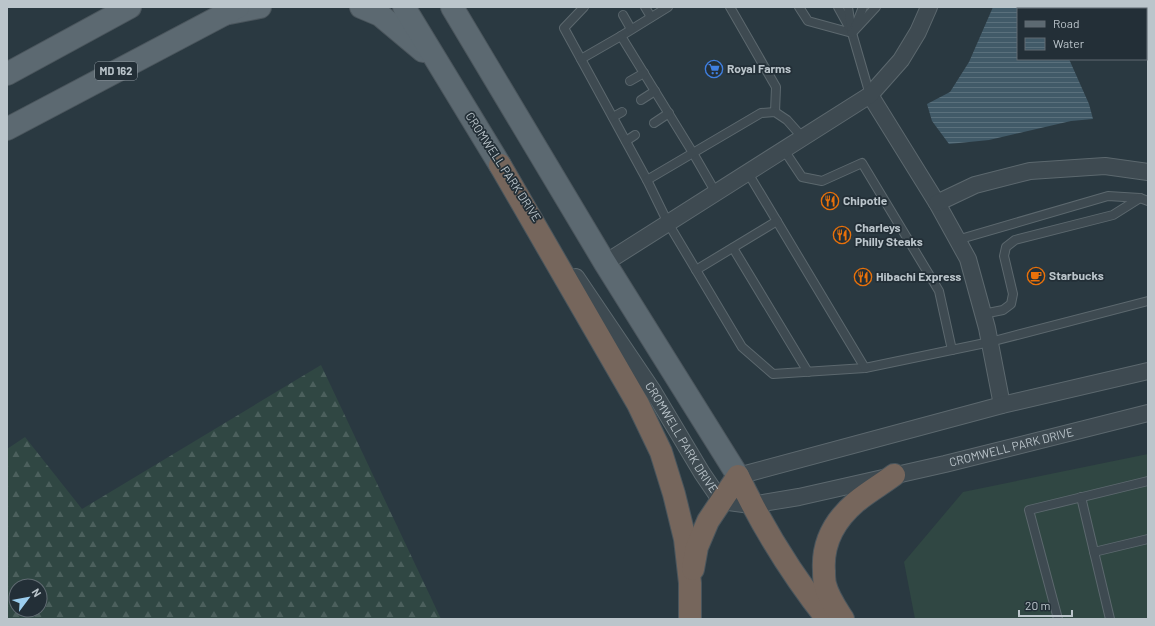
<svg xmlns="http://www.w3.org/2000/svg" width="1155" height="626" viewBox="0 0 1155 626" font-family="Barlow,sans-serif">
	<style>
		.grass { fill: #304743 }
		.forest { fill: url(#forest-firs); fill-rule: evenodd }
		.water { fill: url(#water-rules) }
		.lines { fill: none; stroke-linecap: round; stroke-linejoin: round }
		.lane-casing { stroke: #5c686e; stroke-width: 10 }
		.street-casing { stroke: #5c686e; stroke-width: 18 }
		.primary-casing { stroke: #4b565d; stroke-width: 24 }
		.highway-casing { stroke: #49555c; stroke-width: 24 }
		.lane { stroke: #3e4a51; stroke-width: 8 }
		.street { stroke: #3e4a51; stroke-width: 16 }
		.primary { stroke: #5c6971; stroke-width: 22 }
		.highway { stroke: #76665c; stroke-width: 22 }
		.labels { text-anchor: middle; stroke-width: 3.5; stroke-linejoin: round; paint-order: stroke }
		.shield { fill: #232f37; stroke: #8d989f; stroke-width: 1 }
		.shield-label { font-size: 11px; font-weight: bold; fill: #bbc5cb }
		.poi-label { font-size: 12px; font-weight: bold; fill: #bbc5cb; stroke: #232f37; text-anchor: start }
		.street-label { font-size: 12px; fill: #bbc5cb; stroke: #232f37 }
	</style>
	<defs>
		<pattern id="forest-firs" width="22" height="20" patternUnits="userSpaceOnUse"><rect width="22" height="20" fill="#304743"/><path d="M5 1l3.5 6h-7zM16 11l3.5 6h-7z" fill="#4c605d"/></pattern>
		<pattern id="water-rules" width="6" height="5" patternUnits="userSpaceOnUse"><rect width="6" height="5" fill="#415a68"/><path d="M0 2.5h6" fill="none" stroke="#5a707c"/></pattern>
	</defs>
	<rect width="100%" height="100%" fill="#2a3941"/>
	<!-- grass -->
	<polygon class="grass" points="1148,454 1148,619 915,619 904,562 963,492"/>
	<!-- forest -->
	<path class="forest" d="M321,365L441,619H7V449L25,437L82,509ZM16,586H40V610H16Z"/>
	<!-- water -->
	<polygon class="water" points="993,7 1046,7 1047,9 1018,9 1018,59 1069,59 1089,104 1093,119 1071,121 989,140 949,144 932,121 927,104 950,92 969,62"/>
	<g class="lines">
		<defs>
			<g id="lane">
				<polyline points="584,7 564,28 647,180 668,223 742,347 773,374 865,368 990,342 1148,301"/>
				<polyline points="645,7 651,17"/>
				<polyline points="668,7 621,36 693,153 716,193"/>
				<polyline points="730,7 776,87 775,112"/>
				<polyline points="799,7 808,21 852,33"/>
				<polyline points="838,7 849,27"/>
				<polyline points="848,7 852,33 870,95"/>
				<polyline points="623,15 631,29"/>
				<polyline points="855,27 863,7"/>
				<polyline points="852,33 876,7"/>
				<polyline points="581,59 621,36"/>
				<polyline points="630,81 644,73"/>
				<polyline points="641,100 655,91"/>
				<polyline points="613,117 622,112"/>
				<polyline points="654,123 669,113"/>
				<polyline points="626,141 635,135"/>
				<polyline points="784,150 802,177 822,181 862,163 939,291 952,350"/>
				<polyline points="748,173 865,368"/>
				<polyline points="647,180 761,113 775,112 787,120 803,138"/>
				<polyline points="957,240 1108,196 1140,198 1148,201"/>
				<polyline points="733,248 808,372"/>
				<polyline points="696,270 777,221"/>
				<polyline points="983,314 1003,310 1011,304 1013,294 1004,256 1006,247 1015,240 1113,215 1140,198"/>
				<polyline points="1081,497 1110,619"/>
				<polyline points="1094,552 1148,539"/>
				<polyline points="1058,619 1029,510 1148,481"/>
			</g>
			<g id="street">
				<polyline points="870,95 937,203 968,259 987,328 1002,405"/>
				<polyline points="937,203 975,185 1030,171 1105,166 1148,172"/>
				<polyline points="605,263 870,95 901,60 918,32 929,7"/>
				<path id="s1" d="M576,277L653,391L702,473L721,501L751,505L799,497L945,464L1148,413"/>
				<polyline points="738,476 1002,405 1148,371"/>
			</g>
			<g id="primary">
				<polyline points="361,7 380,15 423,51"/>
				<polyline points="404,7 500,165"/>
				<polyline points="452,7 605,263 738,476"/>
				<polyline points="224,14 260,7"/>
				<polyline points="7,74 130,7"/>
				<polyline points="7,129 238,7"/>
			</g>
			<g id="highway">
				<polyline points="500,165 638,404 661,452 674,494 685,539 690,583 690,619"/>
				<path d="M693,569L697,547L708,521L738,476C762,526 792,575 827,619"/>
				<path d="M843,619C836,608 828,597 825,584C824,580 824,575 824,571C822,543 835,520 856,502C868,492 882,484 894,475"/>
			</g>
		</defs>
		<!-- lane casing -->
		<use href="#lane" class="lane-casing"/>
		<!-- street casing -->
		<use href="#street" class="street-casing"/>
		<!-- primary casing -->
		<use href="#primary" class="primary-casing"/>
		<!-- highway casing -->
		<use href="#highway" class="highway-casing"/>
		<!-- lane -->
		<use href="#lane" class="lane"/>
		<!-- street -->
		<use href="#street" class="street"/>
		<!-- primary -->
		<use href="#primary" class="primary"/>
		<!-- highway -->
		<use href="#highway" class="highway"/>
	</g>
	<!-- icons -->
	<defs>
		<symbol id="supermarket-ring" viewBox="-11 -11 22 22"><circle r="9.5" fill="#232f37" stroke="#3f7fe0" stroke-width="1.5"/><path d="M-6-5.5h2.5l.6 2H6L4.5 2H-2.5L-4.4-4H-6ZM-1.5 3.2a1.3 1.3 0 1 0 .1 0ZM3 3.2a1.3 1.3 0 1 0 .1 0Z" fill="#3f7fe0"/></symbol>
		<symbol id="restaurant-ring" viewBox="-11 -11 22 22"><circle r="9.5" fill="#232f37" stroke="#e8710a" stroke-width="1.5"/><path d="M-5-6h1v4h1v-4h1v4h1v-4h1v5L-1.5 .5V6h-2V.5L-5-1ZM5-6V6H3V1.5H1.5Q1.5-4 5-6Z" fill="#e8710a"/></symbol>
		<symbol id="cafe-ring" viewBox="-11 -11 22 22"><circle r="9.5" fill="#232f37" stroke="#e8710a" stroke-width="1.5"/><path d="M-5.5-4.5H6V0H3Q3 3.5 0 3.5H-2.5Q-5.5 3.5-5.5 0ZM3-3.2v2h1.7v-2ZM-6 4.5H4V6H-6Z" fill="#e8710a"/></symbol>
	</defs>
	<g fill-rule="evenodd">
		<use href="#supermarket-ring" x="704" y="59" width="20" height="20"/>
		<use href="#restaurant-ring" x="820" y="191" width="20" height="20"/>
		<use href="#restaurant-ring" x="832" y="225" width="20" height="20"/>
		<use href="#cafe-ring" x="1026" y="266" width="20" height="20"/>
		<use href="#restaurant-ring" x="853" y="267" width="20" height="20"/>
	</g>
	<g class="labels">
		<!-- shield labels -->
		<rect class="shield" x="95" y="62" width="42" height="18" rx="3"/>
		<g class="shield-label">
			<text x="116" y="75">MD 162</text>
		</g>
		<!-- poi labels -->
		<g class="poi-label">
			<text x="727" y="73">Royal Farms</text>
			<text x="843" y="205">Chipotle</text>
			<text x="855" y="232">Charleys<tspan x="855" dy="14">Philly Steaks</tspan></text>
			<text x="1049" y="280">Starbucks</text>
			<text x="876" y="281">Hibachi Express</text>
		</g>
		<!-- street labels -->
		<g class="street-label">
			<text transform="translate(503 167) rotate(57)" y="4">CROMWELL PARK DRIVE</text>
			<text dy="4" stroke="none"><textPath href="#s1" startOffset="192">CROMWELL PARK DRIVE</textPath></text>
			<text dy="4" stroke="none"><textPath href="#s1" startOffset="564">CROMWELL PARK DRIVE</textPath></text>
		</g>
	</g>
	<!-- border -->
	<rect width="1155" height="626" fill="none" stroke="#bbc5cb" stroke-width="16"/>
	<!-- legend -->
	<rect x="1017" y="8" width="130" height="52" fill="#232f37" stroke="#606b72"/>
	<rect x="1025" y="21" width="20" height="6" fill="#5c6971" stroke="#606b72"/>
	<text x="1053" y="28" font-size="12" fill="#bbc5cb">Road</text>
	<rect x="1025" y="38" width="20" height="12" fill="url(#water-rules)" stroke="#606b72"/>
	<text x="1053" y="48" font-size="12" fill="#bbc5cb">Water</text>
	<!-- north arrow -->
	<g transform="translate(28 598) rotate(58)"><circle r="19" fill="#232f37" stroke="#606b72"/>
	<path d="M0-3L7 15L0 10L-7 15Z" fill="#9cceef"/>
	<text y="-6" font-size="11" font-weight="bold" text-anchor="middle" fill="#bbc5cb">N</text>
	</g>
	<!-- scale -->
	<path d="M1019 610v6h53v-6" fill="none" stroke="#bbc5cb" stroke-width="2"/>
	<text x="1025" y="610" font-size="12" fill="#bbc5cb" stroke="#232f37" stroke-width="3" paint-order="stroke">20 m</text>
</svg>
